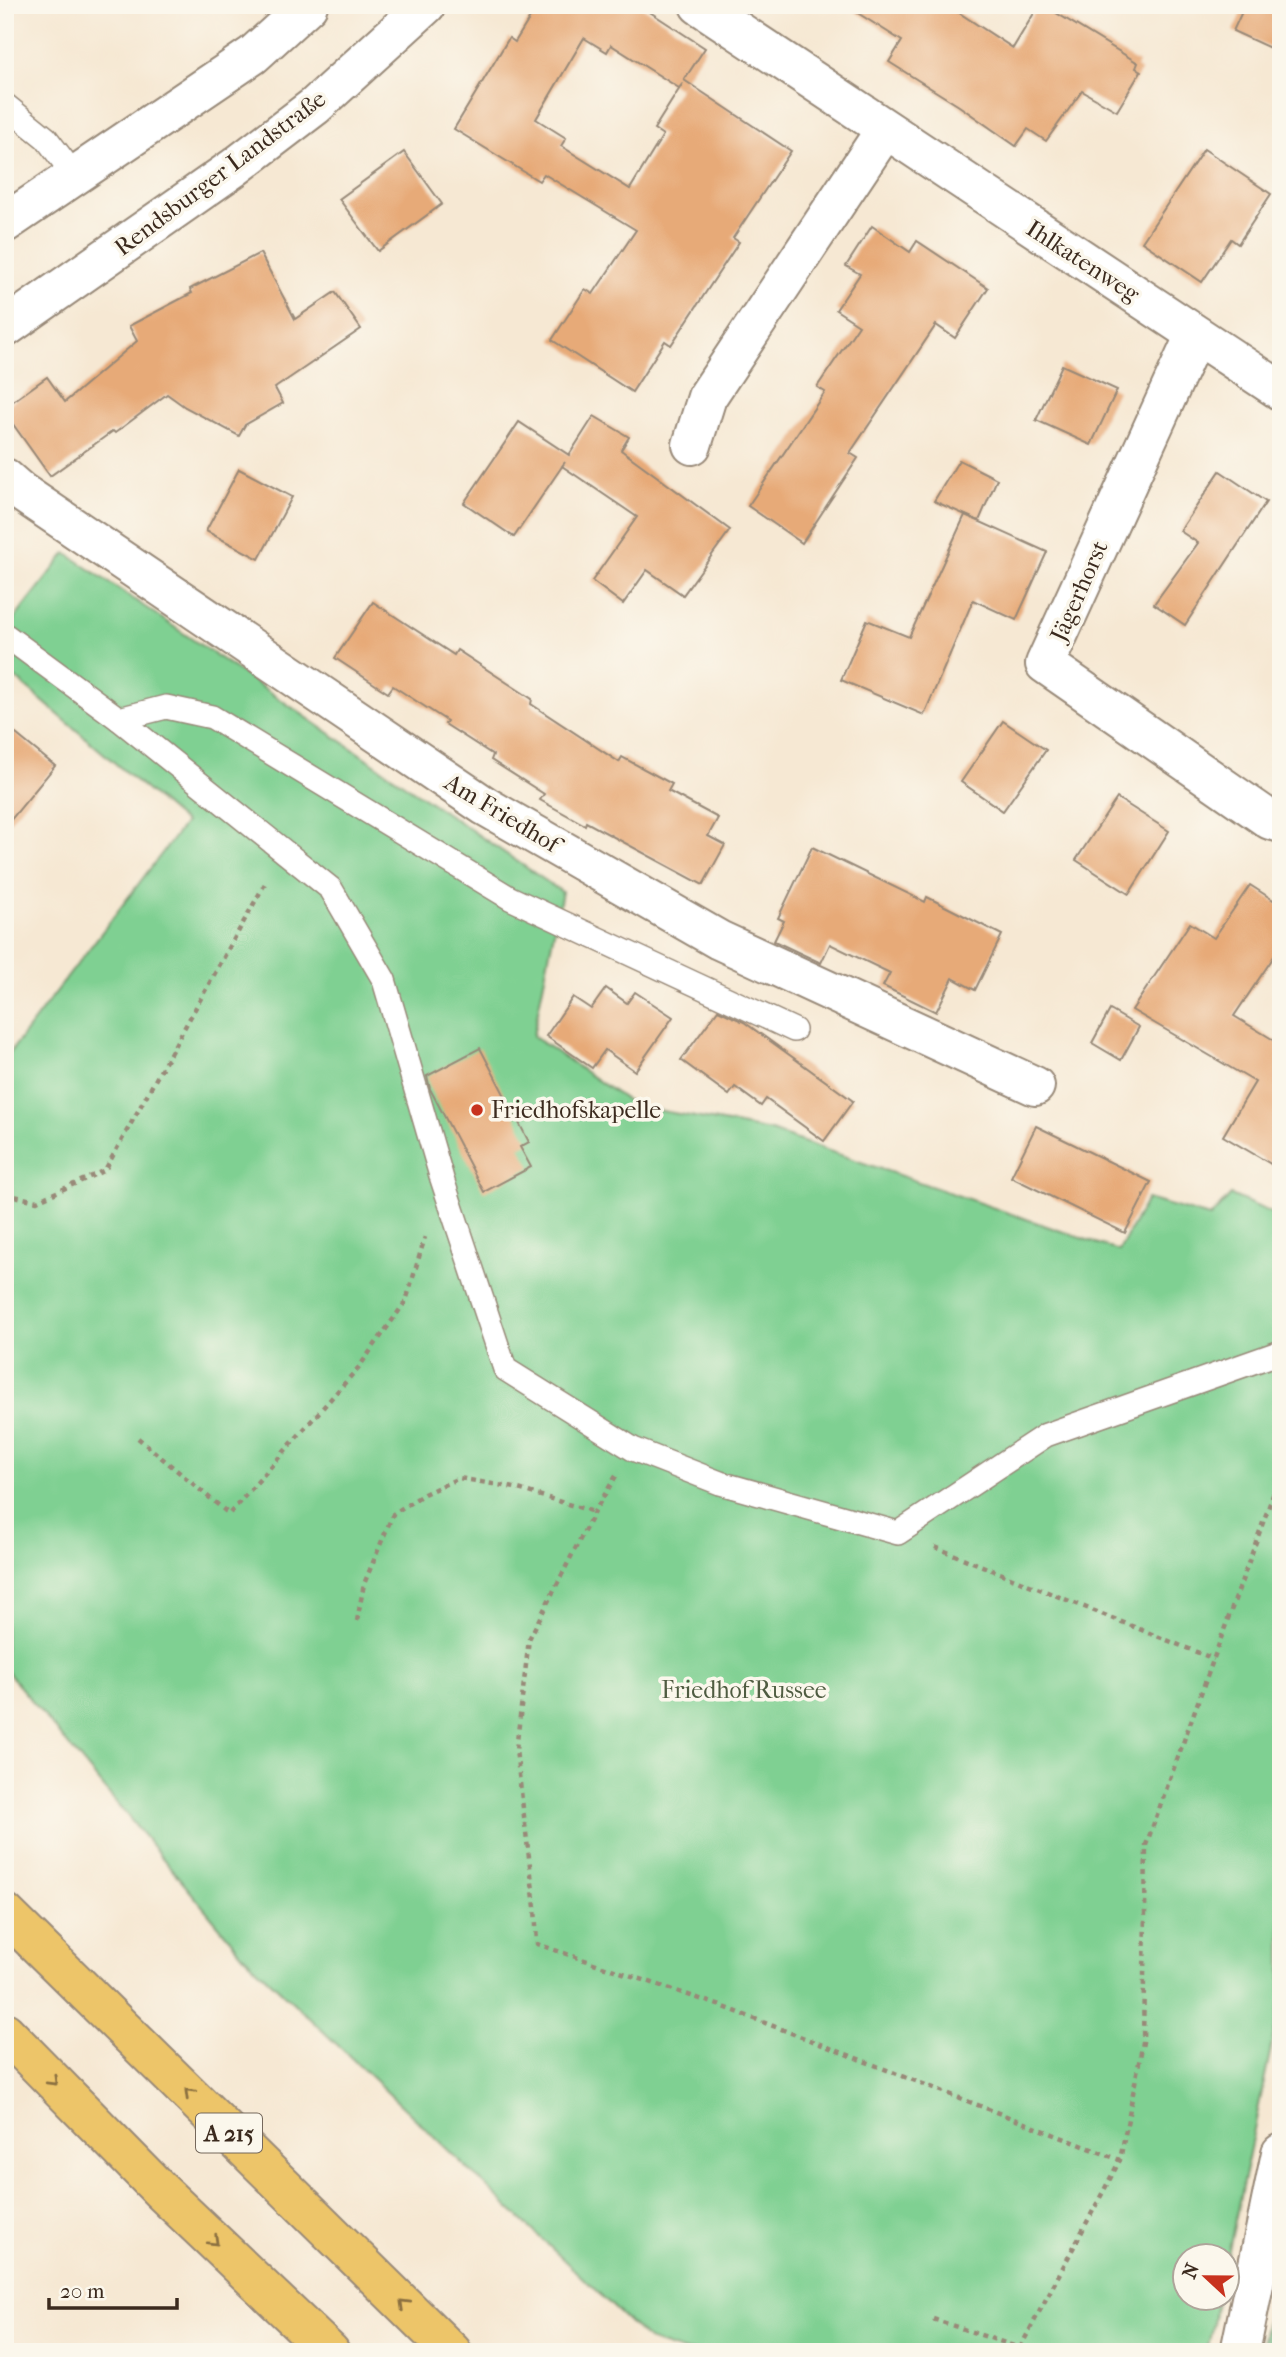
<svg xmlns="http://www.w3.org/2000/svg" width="1286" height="2357" viewBox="0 0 1286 2357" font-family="'IM FELL French Canon',serif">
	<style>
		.green { fill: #7fd092; stroke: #5d7d58; stroke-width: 2 }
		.forest { fill: #67b27c; stroke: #516e4d; stroke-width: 2 }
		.building { fill: #e7aa78; fill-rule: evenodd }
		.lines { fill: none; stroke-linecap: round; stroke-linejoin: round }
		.service-casing { stroke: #988978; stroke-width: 26 }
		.minor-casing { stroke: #988978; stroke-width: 42 }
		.tertiary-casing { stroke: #988978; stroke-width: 42 }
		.motorway-casing { stroke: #988978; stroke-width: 42 }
		.path { stroke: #988978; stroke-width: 4.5; stroke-dasharray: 5 5; stroke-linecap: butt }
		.service { stroke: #fff; stroke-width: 23 }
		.minor { stroke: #fff; stroke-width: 38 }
		.tertiary { stroke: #fff; stroke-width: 38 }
		.motorway { stroke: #edc569; stroke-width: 38 }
		.oneway { stroke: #8b7040 }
		.poi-dot { fill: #c8321e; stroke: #fbf7ec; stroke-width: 2.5 }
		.labels { text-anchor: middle; stroke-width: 7; stroke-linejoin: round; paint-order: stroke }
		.shield { fill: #fbf7ec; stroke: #75685c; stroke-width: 2 }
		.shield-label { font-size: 23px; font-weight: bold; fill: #3b2a1e }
		.street-label { font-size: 24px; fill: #3b2a1e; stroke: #fbf7ec }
		.poi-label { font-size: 24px; fill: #3b2a1e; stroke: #fbf7ec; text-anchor: start }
		.park-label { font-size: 24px; fill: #4f5c41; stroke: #fbf7ec }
	</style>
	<rect width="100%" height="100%" fill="#fbf7ec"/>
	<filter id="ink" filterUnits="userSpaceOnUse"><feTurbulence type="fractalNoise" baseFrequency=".0143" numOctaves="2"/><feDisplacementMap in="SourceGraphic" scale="14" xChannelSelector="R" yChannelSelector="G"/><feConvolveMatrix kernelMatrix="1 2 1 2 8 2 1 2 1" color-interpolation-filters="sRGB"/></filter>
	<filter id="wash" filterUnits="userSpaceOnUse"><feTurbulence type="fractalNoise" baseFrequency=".00686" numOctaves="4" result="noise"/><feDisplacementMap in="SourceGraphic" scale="28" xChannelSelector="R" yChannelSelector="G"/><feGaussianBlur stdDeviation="1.57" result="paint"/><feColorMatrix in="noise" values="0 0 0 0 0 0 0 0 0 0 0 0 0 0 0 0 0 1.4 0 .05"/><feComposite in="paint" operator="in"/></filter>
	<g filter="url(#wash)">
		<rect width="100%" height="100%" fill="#f6e8d3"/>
		<!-- green -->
		<polygon class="green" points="66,553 562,892 533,1036 635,1106 771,1131 1119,1251 1147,1199 1210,1217 1231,1195 1281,1217 1281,2000 1227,2259 1226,2256 1184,2256 1184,2298 1218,2298 1207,2352 685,2352 648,2340 244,1956 5,1669 5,1059 185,823 5,669 5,631"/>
		<!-- forest -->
		<polygon class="forest" points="1281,2255 1281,2352 1260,2352"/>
		<g id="blocks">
			<!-- building -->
			<g class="building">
				<path d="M532,5H639L705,48L684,80L791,151L733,238L739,242L671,345L665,341L632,392L552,340L585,289L593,294L636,230L544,174L539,181L454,129L509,38L515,42L536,8ZM584,38L607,52L611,45L679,88L683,83L654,129L663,135L630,189L561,146L566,138L536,119Z"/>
				<polygon points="845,5 947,5 1013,48 1039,5 1043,5 1138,63 1136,68 1141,71 1117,111 1082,91 1046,141 1028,129 1016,146 959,106 889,62 902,41"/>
				<polygon points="1245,5 1281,5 1281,53 1233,31"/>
				<polygon points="1204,149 1271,194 1238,244 1231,239 1202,282 1142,242"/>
				<polygon points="404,152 442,204 378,251 339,199"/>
				<polygon points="872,226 910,252 917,241 988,288 955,338 936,325 850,453 858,458 802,543 748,506 825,392 817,387 859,325 836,310 860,274 846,266"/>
				<polygon points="260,253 295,319 335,292 361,329 275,388 283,403 245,425 239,436 185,407 167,394 115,433 113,431 50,476 5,413 5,407 47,377 65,402 137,341 129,326 192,293 190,289"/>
				<polygon points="1062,365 1117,390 1091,445 1036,420"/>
				<polygon points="594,416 629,437 621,450 730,530 683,595 647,570 623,604 592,581 637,517 562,466 565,462 514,537 464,503 519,422 569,455"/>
				<polygon points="959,460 997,479 979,521 934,501"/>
				<polygon points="239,469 292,497 259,559 206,531"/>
				<polygon points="1220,471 1266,502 1185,625 1154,604 1198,543 1180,531"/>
				<polygon points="965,515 1047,552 1016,620 973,600 924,715 841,680 867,620 909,637"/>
				<polygon points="373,602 454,655 457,650 532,699 531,704 619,762 622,757 672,784 668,791 718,818 708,836 725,845 703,885 586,822 585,825 540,800 544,794 491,760 493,755 445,724 447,721 393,686 388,693 335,658"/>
				<polygon points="1003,721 1046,750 1003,811 961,782"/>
				<polygon points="5,725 55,766 5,827"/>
				<polygon points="1117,798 1169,831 1129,894 1076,860"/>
				<polygon points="812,847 925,902 927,897 1002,935 975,990 953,978 936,1012 883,986 890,973 830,944 821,963 774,941 784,921 778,918"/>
				<polygon points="1250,885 1281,905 1281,946 1234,1016 1277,1042 1281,1036 1281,1170 1223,1136 1255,1082 1132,1010 1190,923 1214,938"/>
				<polygon points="606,988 627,1003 635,992 673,1017 635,1071 605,1050 592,1068 546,1036 573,997 591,1009"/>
				<polygon points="718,1010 744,1022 853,1101 824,1141 766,1099 761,1106 735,1087 729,1095 681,1060"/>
				<polygon points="1110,1010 1139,1027 1121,1060 1092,1043"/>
				<polygon points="480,1048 529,1142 520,1147 531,1167 484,1192 430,1089 427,1076"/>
				<polygon points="1036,1126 1151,1182 1125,1233 1011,1177"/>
			</g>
		</g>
	</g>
	<g filter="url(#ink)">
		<use href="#blocks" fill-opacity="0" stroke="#988978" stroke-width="2"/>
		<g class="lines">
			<defs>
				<g id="service">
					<polyline points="5,105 46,138 75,176"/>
					<polyline points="5,635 119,719 166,707 212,717 510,898 794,1030"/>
					<polyline points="119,719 331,889 384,980 442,1179 505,1369 633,1449 720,1483 898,1533 1046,1435 1281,1352"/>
				</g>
				<g id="minor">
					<polyline points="699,5 1281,391"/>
					<polyline points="5,328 235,167 315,106 426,5"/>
					<polyline points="1195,335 1045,664 1270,820 1281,823"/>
					<polyline points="692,445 707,397 885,130"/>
					<polyline points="5,478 21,492 485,806 719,940 1035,1086"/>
					<polyline points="1240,2352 1281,2153"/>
				</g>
				<polyline id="tertiary" points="5,223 253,55 308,5"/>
				<g id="motorway">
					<polyline points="5,1913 452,2352"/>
					<polyline points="5,2032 160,2190 330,2352"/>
				</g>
			</defs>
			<!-- service casing -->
			<use href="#service" class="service-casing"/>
			<!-- minor casing -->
			<use href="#minor" class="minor-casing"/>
			<!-- tertiary casing -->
			<use href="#tertiary" class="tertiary-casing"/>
			<!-- motorway casing -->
			<use href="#motorway" class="motorway-casing"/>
			<!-- path -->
			<g class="path">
				<polyline points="5,1194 37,1201 105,1170 267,880"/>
				<polyline points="138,1438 229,1514 359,1367 406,1301 425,1237"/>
				<polyline points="616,1476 594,1512 529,1639 516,1750 535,1907 537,1944 724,2007 1120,2160 1143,2042 1146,1845 1281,1473"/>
				<polyline points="935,1547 1214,1659"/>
				<polyline points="357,1621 364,1584 393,1514 424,1494 459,1478 515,1488 594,1512"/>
				<polyline points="933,2319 1020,2348"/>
				<polyline points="1029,2352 1020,2348 1120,2160"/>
			</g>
			<!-- service -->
			<use href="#service" class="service"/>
			<!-- minor -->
			<use href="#minor" class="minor"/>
			<!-- tertiary -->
			<use href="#tertiary" class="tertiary"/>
			<!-- motorway -->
			<use href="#motorway" class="motorway"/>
		</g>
		<!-- one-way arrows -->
		<defs><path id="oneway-chevron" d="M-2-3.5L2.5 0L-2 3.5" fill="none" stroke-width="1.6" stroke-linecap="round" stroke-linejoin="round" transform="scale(1.75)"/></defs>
		<g class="oneway">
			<use href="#oneway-chevron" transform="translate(53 2081) rotate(45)"/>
			<use href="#oneway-chevron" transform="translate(189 2093) rotate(-136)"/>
			<use href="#oneway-chevron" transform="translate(214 2241) rotate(44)"/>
			<use href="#oneway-chevron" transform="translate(404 2304) rotate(-136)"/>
		</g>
	</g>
	<!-- markers -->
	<circle class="poi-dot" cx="477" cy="1110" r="7"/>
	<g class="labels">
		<!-- shield labels -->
		<rect class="shield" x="196" y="2113.5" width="66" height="39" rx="5"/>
		<g class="shield-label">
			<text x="229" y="2141">A 215</text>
		</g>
		<!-- street labels -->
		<g class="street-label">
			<text transform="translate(220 173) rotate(-37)" y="8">Rendsburger Landstraße</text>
			<text transform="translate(1083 261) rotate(33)" y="8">Ihlkatenweg</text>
			<text transform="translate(1079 591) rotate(-66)" y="8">Jägerhorst</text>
			<text transform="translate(502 813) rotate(31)" y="8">Am Friedhof</text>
		</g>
		<!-- poi labels -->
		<g class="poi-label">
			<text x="491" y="1118">Friedhofskapelle</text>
		</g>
		<!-- park labels -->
		<g class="park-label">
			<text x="744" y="1698">Friedhof Russee</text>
		</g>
	</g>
	<!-- margin -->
	<rect width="1286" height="2357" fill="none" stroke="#fbf7ec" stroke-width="28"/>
	<!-- north arrow -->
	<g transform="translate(1206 2277) rotate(292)"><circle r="33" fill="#fbf7ec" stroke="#aea59a" stroke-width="2"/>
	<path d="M0-5L12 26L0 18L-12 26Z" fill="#c8321e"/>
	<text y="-10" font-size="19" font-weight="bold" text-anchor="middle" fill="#3b2a1e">N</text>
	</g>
	<!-- scale -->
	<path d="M49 2298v10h128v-10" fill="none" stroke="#3b2a1e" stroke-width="3.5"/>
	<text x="60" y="2298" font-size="21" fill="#3b2a1e" stroke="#fbf7ec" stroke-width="5" paint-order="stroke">20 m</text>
</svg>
